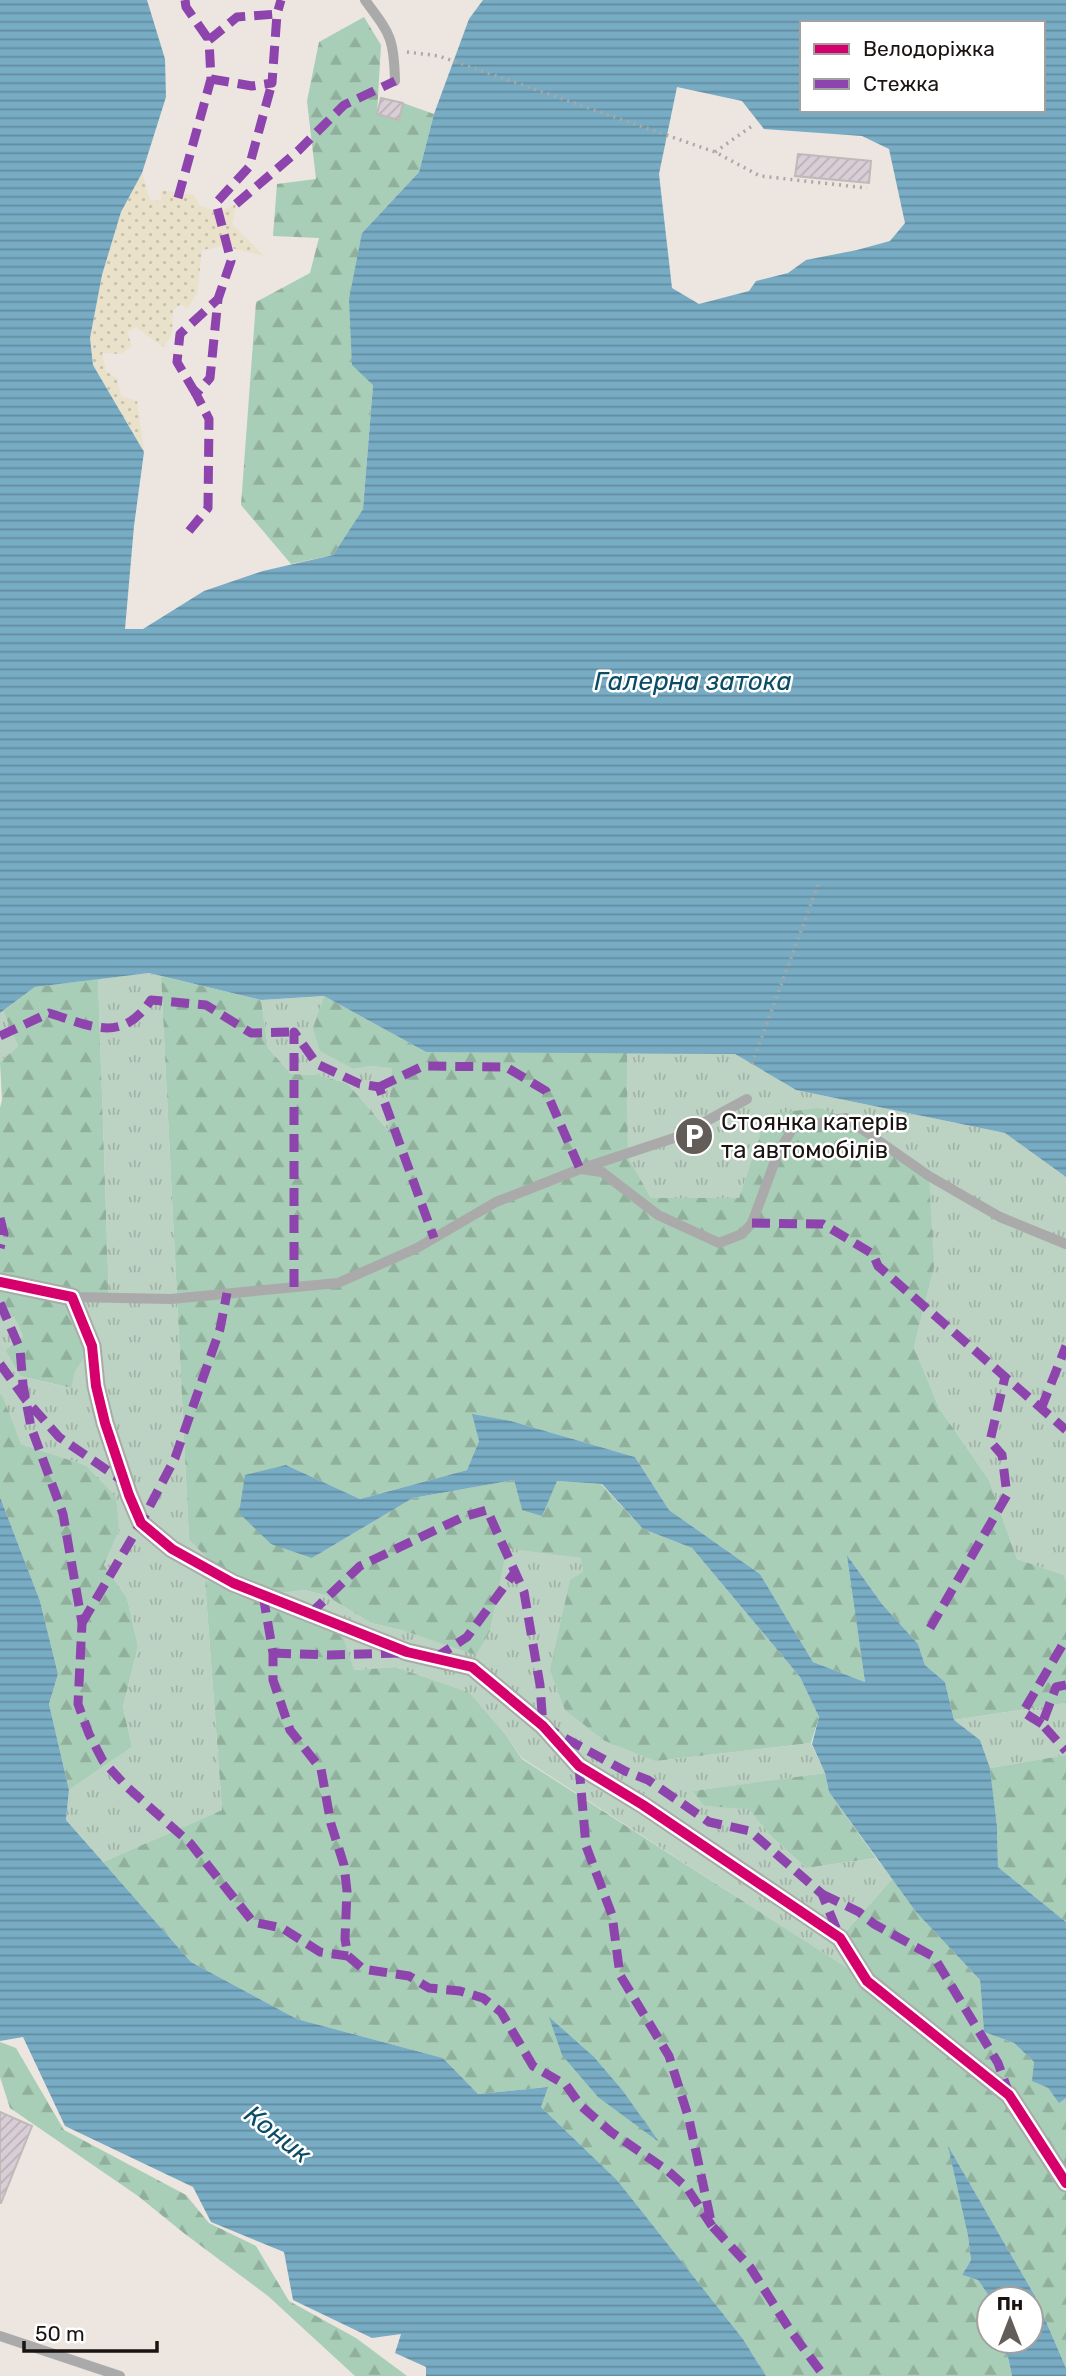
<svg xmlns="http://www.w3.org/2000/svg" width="1066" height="2376" viewBox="0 0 1066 2376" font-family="Rubik,sans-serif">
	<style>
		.grass { fill: url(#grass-tufts) }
		.forest { fill: url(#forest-firs) }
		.sand { fill: url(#sand-dots) }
		.water { fill: url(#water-rules); fill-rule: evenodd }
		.building { fill: url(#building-hatch); stroke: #bfbaba; stroke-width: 2 }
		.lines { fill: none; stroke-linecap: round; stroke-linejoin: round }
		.path { stroke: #a9a8a4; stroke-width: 3.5; stroke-dasharray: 2 5; stroke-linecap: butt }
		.service { stroke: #a9aaa9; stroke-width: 10 }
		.minor { stroke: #a9aaa9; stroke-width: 19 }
		.quiet { stroke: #8e44ad; stroke-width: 9; stroke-dasharray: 18 9; stroke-linecap: butt }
		.cycleway-casing { stroke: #fff; stroke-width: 15 }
		.cycleway { stroke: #d6006c; stroke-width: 10 }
		.labels { text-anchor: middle; stroke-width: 5; stroke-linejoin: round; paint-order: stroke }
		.poi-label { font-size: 24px; fill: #191411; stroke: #fff; text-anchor: start }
		.water-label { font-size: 26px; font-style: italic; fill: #0c4b66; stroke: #fff }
	</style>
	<defs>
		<pattern id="grass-tufts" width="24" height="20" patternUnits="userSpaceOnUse" patternTransform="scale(1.75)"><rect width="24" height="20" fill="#bcd2c2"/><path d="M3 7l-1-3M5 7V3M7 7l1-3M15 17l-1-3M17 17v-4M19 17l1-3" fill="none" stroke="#a1b3a6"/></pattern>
		<pattern id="forest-firs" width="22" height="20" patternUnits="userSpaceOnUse" patternTransform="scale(1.75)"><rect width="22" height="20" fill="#a8ceb7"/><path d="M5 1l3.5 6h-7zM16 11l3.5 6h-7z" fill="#90b09c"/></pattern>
		<pattern id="sand-dots" width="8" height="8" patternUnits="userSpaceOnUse" patternTransform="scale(1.75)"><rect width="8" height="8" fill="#e9e1ca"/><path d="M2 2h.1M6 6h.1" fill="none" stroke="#c7c0ac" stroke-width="1.8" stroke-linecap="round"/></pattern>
		<pattern id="water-rules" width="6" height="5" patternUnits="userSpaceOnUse" patternTransform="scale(1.75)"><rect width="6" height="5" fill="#78acc4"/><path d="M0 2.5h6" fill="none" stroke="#628b9e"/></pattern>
		<pattern id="building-hatch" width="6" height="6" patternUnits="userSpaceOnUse" patternTransform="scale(1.75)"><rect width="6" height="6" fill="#d9cdd6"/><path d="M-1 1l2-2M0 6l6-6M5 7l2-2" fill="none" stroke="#baafb7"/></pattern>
	</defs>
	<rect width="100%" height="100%" fill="#ece5e0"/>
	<!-- grass -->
	<g class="grass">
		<polygon points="149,973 161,976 189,1540 233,1583 205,1581 222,1810 103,1862 66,1820 69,1790 132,1747 123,1707 138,1646 127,1598 104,1565 119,1531 85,1465 21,1444 0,1395 0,1320 14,1317 23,1336 5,1350 20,1376 70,1388 74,1371 91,1346 72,1297 109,1298 98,979"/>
		<polygon points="324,996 314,1028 354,1069 371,1066 393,1067 389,1131 347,1083 317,1075 291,1074 268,1048 261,1000"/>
		<polygon points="3,1011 18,1046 0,1062 0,1013"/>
		<polygon points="627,1052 735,1054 796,1090 1005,1133 1066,1177 1066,1581 1064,1575 1017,1559 989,1480 939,1408 914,1347 934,1268 767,1115 739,1198 651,1198 628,1157"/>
		<polygon points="507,1547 582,1558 583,1572 656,1761 811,1743 825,1773 694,1791 704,1806 749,1808 770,1835 806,1868 876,1858 892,1879 840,1938 867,1981 522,1758 506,1735 469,1692 395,1667 353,1670 263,1595 304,1590 325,1595 371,1623 405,1631 490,1631"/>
		<polygon points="1066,1703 1066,1755 990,1768 980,1740 954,1720"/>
	</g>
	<!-- forest -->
	<g class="forest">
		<polygon points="364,17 381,45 377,114 399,120 403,103 434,114 419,172 362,233 373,385 363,509 333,555 291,564 241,505 256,302 310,273 319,238 273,236 277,184 316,179 307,101 319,42"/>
		<polygon points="161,976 261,1000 268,1048 291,1074 317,1075 347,1083 388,1130 392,1068 371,1066 354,1069 320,1051 313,1028 324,996 426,1052 627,1052 628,1157 651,1198 739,1198 767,1114 819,1108 846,1118 929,1176 934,1268 914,1347 939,1408 989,1480 1017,1559 1064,1575 1066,1581 1066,1703 954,1720 945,1682 925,1665 918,1644 882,1604 848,1556 865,1682 813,1662 760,1574 669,1510 635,1457 511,1421 473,1415 479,1441 467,1470 360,1499 286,1465 312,1558 413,1498 514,1480 522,1510 557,1481 601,1484 643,1529 692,1548 800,1677 819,1717 811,1743 656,1761 605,1741 565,1710 550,1670 570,1580 583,1572 581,1558 507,1548 490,1631 476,1655 405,1631 371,1623 325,1595 304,1590 265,1595 339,1625 354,1670 395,1667 469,1692 506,1735 522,1759 866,1980 840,1938 892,1879 916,1912 980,1980 984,2032 1014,2043 1034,2062 1033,2081 1048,2088 1059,2102 1066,2098 1066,2368 1035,2296 949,2148 968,2236 971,2260 962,2275 978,2280 991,2299 989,2299 989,2308 982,2322 989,2336 989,2341 994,2341 1008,2357 1012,2376 766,2376 743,2339 617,2180 541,2107 547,2087 478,2094 443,2058 297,2019 191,1962 103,1862 222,1810 205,1581 232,1582 189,1540"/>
		<polygon points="98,979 109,1299 73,1297 92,1346 75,1371 71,1388 20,1376 5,1350 23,1336 14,1317 0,1320 0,1108 2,1100 0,1062 18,1046 3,1011 35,987"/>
		<polygon points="0,1395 2,1395 21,1444 85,1465 116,1497 119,1531 104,1565 127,1598 138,1646 123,1707 132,1747 69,1790 49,1704 58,1674 40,1601 0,1497"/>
		<polygon points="1066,1755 1066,1922 998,1867 997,1826 990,1768"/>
		<polygon points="825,1773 829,1792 876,1858 806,1868 770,1835 749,1809 704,1806 693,1791"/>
		<polygon points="0,2042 16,2048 64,2130 186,2195 209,2223 256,2246 289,2301 356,2338 407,2376 355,2376 268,2296 185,2234 138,2196 10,2108 0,2077"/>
	</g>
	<!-- sand -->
	<polygon class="sand" points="142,173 150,200 161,201 161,190 194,195 200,206 219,212 236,204 232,224 264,256 223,246 202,250 197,294 187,309 181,304 173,310 172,335 163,347 136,327 127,332 132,346 121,354 102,353 106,371 117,379 121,396 137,401 144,452 93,364 90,338 102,275 121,212"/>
	<!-- water -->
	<g class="water">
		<path d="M0,0H147L165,59L166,97L142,173L121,212L102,275L90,338L93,365L144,452L134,526L125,629H143L204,591L263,571L333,555L363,509L373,385L352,365L349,299L362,233L419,172L434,114L469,19L483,0H1066V1177L1005,1133L796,1090L735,1054L426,1052L324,996L261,1000L149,973L35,987L0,1013ZM802,23H1043V110H802ZM677,87L742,101L764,129L862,136L889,149L905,223L890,241L857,250L806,260L788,273L756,281L749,291L699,304L672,288L659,174Z"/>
		<polygon points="472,1414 511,1421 635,1457 669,1510 760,1574 813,1662 865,1682 847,1555 882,1604 918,1644 925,1665 945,1682 954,1720 980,1740 990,1768 997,1826 998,1867 1066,1922 1066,2098 1059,2103 1048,2088 1032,2081 1034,2062 1014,2043 984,2032 980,1980 916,1912 829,1792 825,1773 812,1744 819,1717 800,1677 692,1548 643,1529 602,1484 557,1481 542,1516 522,1510 514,1480 413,1498 312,1558 271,1544 239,1513 245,1475 286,1465 360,1499 467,1470 479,1441"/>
		<polygon points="0,1497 40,1601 58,1674 49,1704 69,1790 66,1820 191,1962 297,2019 443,2058 478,2094 548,2087 541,2107 617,2180 743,2339 766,2376 426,2376 426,2367 395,2353 401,2334 372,2338 293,2300 284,2252 211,2222 193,2187 65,2126 23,2037 0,2041"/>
		<polygon points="549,2017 594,2057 623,2091 659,2142 598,2097 562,2055"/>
		<polygon points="948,2146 1035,2296 1066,2368 1066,2376 1012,2376 1008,2357 994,2341 1031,2341 1031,2299 991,2299 978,2280 962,2275 971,2260 968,2236"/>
	</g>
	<!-- building -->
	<g class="building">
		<polygon points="381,98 403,103 399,120 377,114"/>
		<polygon points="798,154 871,161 869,183 795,176"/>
		<polygon points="0,2112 32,2126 1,2203 0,2203"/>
	</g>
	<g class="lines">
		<!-- path -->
		<g class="path">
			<polyline points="407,52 439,56 715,152 760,176 867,188"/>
			<polyline points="715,152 752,126"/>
			<polyline points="752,1064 819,882"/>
		</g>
		<!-- service -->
		<g class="service">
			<path d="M365,0C390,34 394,37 395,81"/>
			<polyline points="583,1168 677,1137 747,1099"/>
			<polyline points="72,1297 171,1299 338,1283 417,1248 496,1202 580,1169 602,1172 658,1215 719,1243 742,1234 752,1223 778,1153 793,1128 846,1118 929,1176 1000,1217 1066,1244"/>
			<polyline points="0,2336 120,2376"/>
		</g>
		<!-- minor -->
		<polyline class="minor" points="0,1282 72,1297 92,1346 96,1386 105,1423 129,1495 141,1523 172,1549 233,1583 407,1652 472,1667 543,1726 579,1766 643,1805 840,1938 867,1981 1009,2095 1066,2183"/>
		<!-- quiet -->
		<g class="quiet">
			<polyline points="185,0 186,7 209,40"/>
			<polyline points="211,79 252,86 272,83 277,14"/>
			<polyline points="178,198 211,79 209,40 237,17 277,14 281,0"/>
			<polyline points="236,204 299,150 344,105 395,81"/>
			<polyline points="196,394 177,362 180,334 218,299"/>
			<polyline points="189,531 208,508 209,419 196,394 210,378 218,299 231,261 216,203 249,167 272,83"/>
			<path d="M0,1036L49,1013C91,1026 122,1044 151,1000L206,1005L251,1033L294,1032"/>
			<polyline points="379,1087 423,1066 506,1067 546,1091 580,1169"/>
			<polyline points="0,1218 4,1234 0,1248"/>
			<polyline points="752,1223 823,1224 873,1254 878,1266 1066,1430"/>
			<polyline points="294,1287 294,1032 317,1064 360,1084 379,1087 434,1238"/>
			<polyline points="0,1303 20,1349 23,1385 31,1427 63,1514 82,1623 78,1704 89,1734 103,1761 127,1787 190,1843 253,1922 282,1928 320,1952 348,1956"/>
			<polyline points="0,1364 26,1400 59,1437 123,1481"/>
			<polyline points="1041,1409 1066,1346"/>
			<polyline points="263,1595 273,1653 273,1680 290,1730 321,1769 331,1824 344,1865 347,1891 345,1939 348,1956 363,1969 409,1976 429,1988 460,1991 483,1998 501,2012 533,2066 566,2085 581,2106 611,2132 668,2171 687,2188 712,2226"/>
			<polyline points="310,1614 360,1566 463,1517 487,1510 524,1592 540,1685 543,1726 625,1771 648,1780 709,1822 750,1831 822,1894 839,1935"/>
			<polyline points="82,1623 141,1523 175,1458 220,1329 227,1293"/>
			<polyline points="930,1628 1007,1495 1002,1455 990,1441 1005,1377"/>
			<polyline points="273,1653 330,1655 399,1653"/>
			<polyline points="435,1658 467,1637 515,1572"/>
			<polyline points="1066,1685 1056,1687 1042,1724 1066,1751"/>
			<polyline points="1042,1724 1023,1712 1066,1639"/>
			<polyline points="579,1766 586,1846 612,1915 620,1975 669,2056 689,2119 712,2226 750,2267 790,2330 824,2376"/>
			<polyline points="822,1894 859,1912 874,1924 934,1957 998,2063 1008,2091"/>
		</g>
		<defs>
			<polyline id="cycleway" points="0,1282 72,1297 92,1346 96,1386 105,1423 129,1495 141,1523 172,1549 233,1583 407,1652 472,1667 543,1726 579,1766 643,1805 840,1938 867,1981 1009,2095 1066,2183"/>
		</defs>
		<!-- cycleway casing -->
		<use href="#cycleway" class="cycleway-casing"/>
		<!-- cycleway -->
		<use href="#cycleway" class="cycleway"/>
	</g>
	<!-- icons -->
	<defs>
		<symbol id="parking-disc" viewBox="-11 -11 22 22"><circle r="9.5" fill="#635d59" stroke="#fff"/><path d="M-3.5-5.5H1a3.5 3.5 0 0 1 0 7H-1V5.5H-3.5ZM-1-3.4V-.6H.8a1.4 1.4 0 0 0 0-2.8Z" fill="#fff"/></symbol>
	</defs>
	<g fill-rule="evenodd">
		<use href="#parking-disc" x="672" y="1114" width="44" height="44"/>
	</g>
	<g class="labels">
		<!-- poi labels -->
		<g class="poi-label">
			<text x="721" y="1130">Стоянка катерів<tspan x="721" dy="28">та автомобілів</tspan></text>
		</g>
		<!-- water labels -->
		<g class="water-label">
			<text x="693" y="690">Галерна затока</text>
			<text transform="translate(278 2134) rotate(38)" y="9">Коник</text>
		</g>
	</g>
	<!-- legend -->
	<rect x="800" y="21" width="245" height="91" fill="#ffffff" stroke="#a3a1a0" stroke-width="2"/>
	<rect x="814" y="44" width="35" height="10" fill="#d6006c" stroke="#a3a1a0" stroke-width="2"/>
	<text x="863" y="56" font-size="21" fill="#191411">Велодоріжка</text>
	<rect x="814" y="79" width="35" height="10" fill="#8e44ad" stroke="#a3a1a0" stroke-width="2"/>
	<text x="863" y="91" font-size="21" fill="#191411">Стежка</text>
	<!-- north arrow -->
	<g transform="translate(1010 2320)"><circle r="33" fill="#ffffff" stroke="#a3a1a0" stroke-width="2"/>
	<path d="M0-5L12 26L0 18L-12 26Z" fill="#635d59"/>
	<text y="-10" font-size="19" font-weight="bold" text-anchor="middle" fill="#191411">Пн</text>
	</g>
	<!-- scale -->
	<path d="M24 2341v10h133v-10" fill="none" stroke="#191411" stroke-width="3.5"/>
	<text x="35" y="2341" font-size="21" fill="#191411" stroke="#ffffff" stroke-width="5" paint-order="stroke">50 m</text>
</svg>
